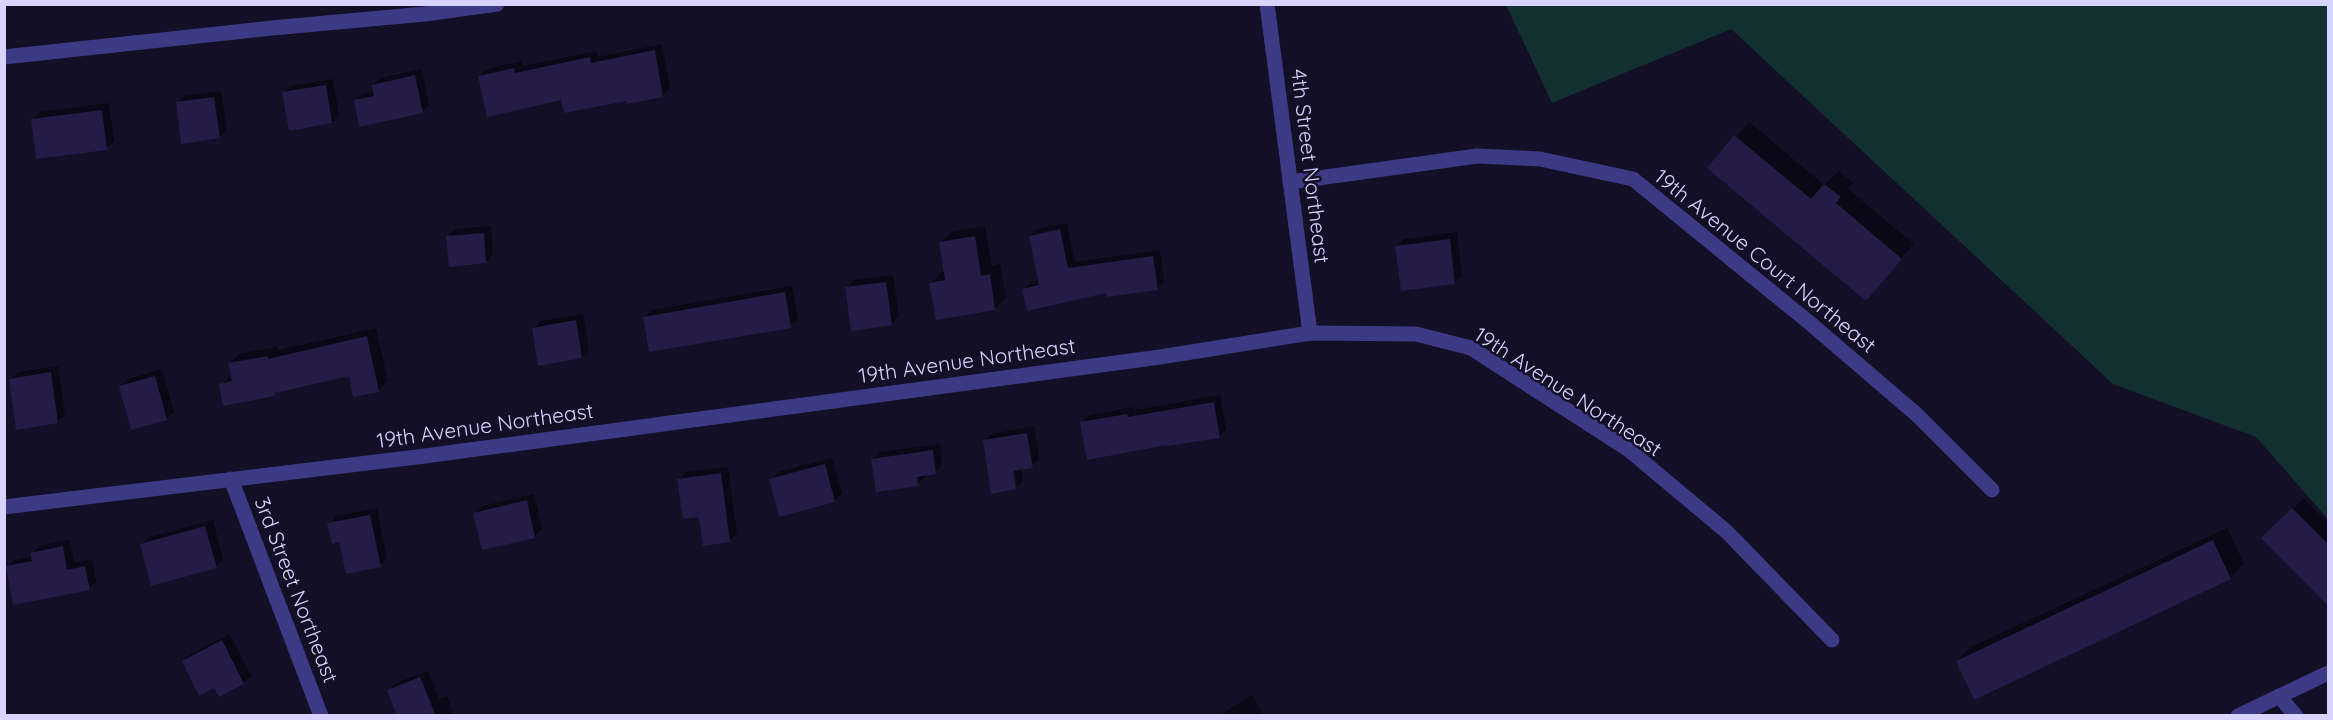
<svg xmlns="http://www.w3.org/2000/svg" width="2333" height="720" viewBox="0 0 2333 720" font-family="Quicksand,sans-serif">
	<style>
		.green { fill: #12302f }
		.shadow { fill: #0007; fill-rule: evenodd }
		.building { fill: #241b47 }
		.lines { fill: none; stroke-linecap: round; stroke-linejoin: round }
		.street { stroke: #3d3a85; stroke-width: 15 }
		.labels { text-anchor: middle; stroke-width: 5; stroke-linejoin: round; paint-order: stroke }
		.street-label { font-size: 21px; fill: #d9d4ff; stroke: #130f26 }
	</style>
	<rect width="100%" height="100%" fill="#130f26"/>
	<!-- green -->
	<polygon class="green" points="1506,5 2328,5 2328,519 2256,437 2113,384 1731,29 1552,103"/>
	<!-- shadow -->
	<g class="shadow">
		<polygon points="662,44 670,88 663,95 628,99 563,98 479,76 487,69 521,61 522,66 597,51 598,57"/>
		<polygon points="422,69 429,105 422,112 355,101 363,93 375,91 373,85 381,78"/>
		<polygon points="333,79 339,115 332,122 284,93 291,86"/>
		<polygon points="221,91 227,130 219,137 177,103 184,96"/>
		<polygon points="109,103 114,141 106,148 32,120 40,112"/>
		<polygon points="1749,122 1824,185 1839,171 1853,183 1848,189 1914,244 1866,299 1709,168"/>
		<polygon points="1067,223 1075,262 1160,250 1164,282 1157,289 1107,291 1024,289 1031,282 1040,280 1030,236 1037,229"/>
		<polygon points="491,226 493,254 486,262 448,236 455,229"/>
		<polygon points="985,226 992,266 1000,264 1006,298 995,309 931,283 942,272 946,272 941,243 951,232"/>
		<polygon points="1457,232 1462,276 1455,283 1397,246 1404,239"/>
		<polygon points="893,275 899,316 892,324 847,288 854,280"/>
		<polygon points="792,286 798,319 790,326 644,317 652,310"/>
		<polygon points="583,314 589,349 582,357 534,329 541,321"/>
		<polygon points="376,328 388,381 378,390 350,375 279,390 275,395 221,385 232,375 230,364 239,354 277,347 278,350"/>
		<polygon points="58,366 65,414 58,422 10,380 18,372"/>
		<polygon points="162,369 174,412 167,419 120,386 128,379"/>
		<polygon points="1220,395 1226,429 1219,437 1082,422 1089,415 1134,407 1135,410"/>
		<path d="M1034,426L1039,459L1032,466L1021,468L1023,481L1016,488L984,441L992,434ZM1013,463L1017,484H1014L1010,464Z"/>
		<polygon points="940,444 942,465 935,473 924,474 925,477 917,485 873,459 880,452"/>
		<polygon points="832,458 842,493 835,501 771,480 778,472"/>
		<polygon points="728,467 737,534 729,541 701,515 679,480 686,472"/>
		<polygon points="534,494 542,529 535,536 483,548 475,514 482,506"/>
		<polygon points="2304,498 2328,523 2328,590 2321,597 2263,538"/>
		<polygon points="377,508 387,558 380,566 341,541 329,524 336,516"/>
		<polygon points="213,520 223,559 216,566 142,544 149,537"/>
		<polygon points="2227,528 2244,564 2230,578 1957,661 1971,647"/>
		<polygon points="70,540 74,563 92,560 96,582 89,589 7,567 15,560 33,556 32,553 39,546"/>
		<polygon points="230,634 251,676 243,683 215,686 184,661 191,654"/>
		<polygon points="428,671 439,699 447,696 454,716 399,716 389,691 396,683"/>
		<polygon points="1252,695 1264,716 1218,716"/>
	</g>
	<!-- building -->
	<g class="building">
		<polygon points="655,50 663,97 627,104 626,101 564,113 561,100 487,117 478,76 514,68 515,73 590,57 591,63"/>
		<polygon points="415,75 423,113 359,127 354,100 374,96 372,85"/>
		<polygon points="326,85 332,123 289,131 282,92"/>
		<polygon points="214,97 220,138 181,144 176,102"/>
		<polygon points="102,110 107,150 36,159 31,119"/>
		<polygon points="1734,135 1811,199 1824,184 1841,197 1836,203 1902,259 1866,301 1707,168"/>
		<polygon points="1060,229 1068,268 1153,256 1158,290 1106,297 1106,293 1027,311 1022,289 1039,285 1029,236"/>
		<polygon points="484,233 486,263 449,267 446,236"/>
		<polygon points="975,236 981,276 990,274 995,310 936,320 929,283 945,280 939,242"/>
		<polygon points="1450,239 1455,284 1401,291 1395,246"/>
		<polygon points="886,282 892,325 851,331 845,287"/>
		<polygon points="785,292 791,328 649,352 643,317"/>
		<polygon points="576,320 582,358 538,366 532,328"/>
		<polygon points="367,336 379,392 353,397 349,376 275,393 275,396 223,406 219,384 232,381 228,363 268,356 268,359"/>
		<polygon points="51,372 58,423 16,430 9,379"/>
		<polygon points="155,376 167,420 131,430 119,386"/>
		<polygon points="1214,402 1220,438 1167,446 1167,445 1087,460 1080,422 1127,414 1128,417"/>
		<polygon points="1027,433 1033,468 1013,471 1016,489 991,494 983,440"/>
		<polygon points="933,450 936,474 917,477 918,486 876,492 871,459"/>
		<polygon points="825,464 835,502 779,517 769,479"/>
		<polygon points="721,473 730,542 703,546 699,517 683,519 677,479"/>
		<polygon points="527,500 535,538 482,550 473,513"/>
		<polygon points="2292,508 2328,544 2328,606 2261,538"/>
		<polygon points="370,515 381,567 346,574 339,542 332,544 327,523"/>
		<polygon points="205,526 217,568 151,586 140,544"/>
		<polygon points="2213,540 2231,579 1974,700 1956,661"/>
		<polygon points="63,546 67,570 85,566 90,590 13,605 6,566 32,561 30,553"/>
		<polygon points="222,640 244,684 219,697 214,688 199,696 182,661"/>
		<polygon points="420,677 436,716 397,716 387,690"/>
	</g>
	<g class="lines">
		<!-- street -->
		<g class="street">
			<polyline points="1267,4 1310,333"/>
			<polyline points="4,57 272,28 425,14 497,4"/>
			<polyline points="1290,182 1477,156 1540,159 1633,179 1811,324 1916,414 1992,490"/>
			<polyline points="231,479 321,716"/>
			<polyline points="4,507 425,456 1160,357 1310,333 1416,334 1471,348 1629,450 1727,532 1832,640"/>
			<polyline points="2279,696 2296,716"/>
			<polyline points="2238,716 2328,673"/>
		</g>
	</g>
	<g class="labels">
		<!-- street labels -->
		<g class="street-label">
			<text transform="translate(1310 166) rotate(83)" y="7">4th Street Northeast</text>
			<text transform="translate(1765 261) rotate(39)" y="7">19th Avenue Court Northeast</text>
			<text transform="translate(967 361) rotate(-8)" y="7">19th Avenue Northeast</text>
			<text transform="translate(1568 392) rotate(33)" y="7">19th Avenue Northeast</text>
			<text transform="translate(485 426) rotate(-8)" y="7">19th Avenue Northeast</text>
			<text transform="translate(296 590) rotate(69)" y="7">3rd Street Northeast</text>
		</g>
	</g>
	<!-- border -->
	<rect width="2333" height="720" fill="none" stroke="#d9d4ff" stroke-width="12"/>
</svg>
